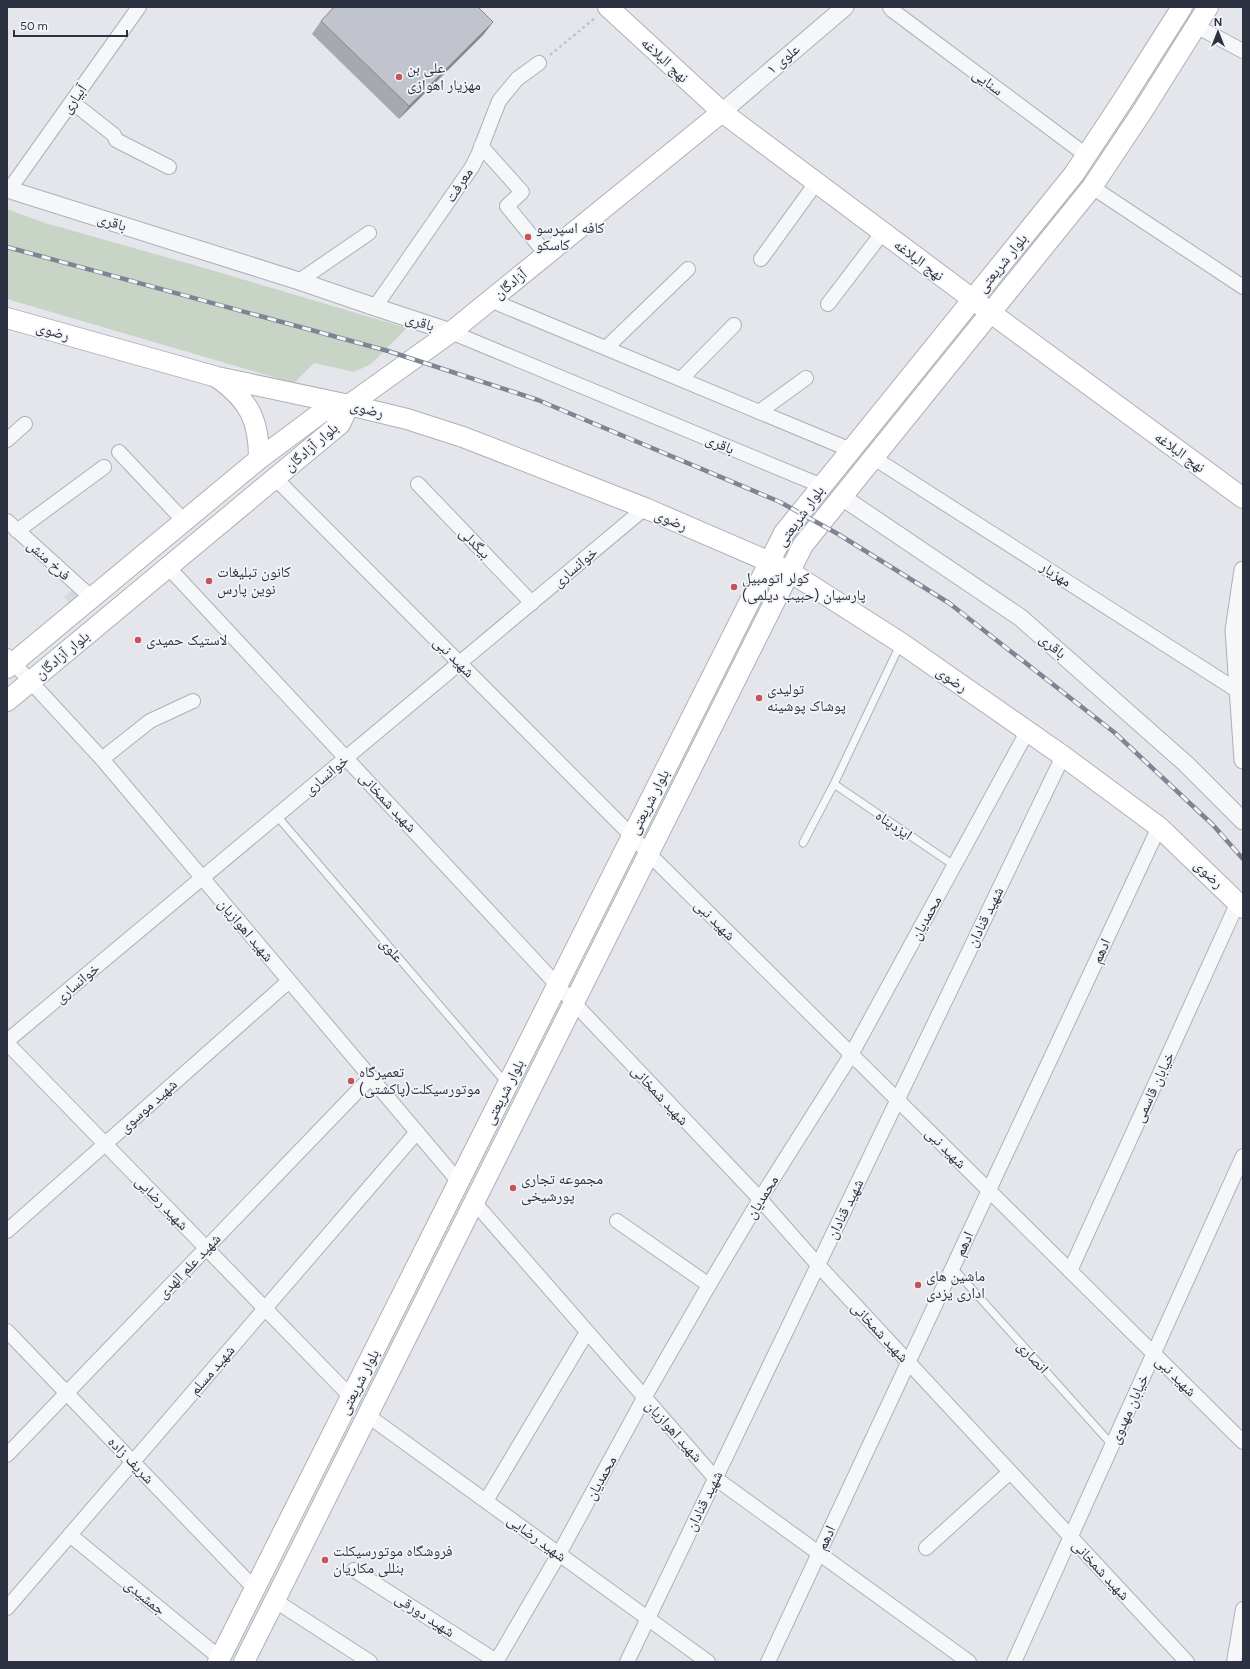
<svg xmlns="http://www.w3.org/2000/svg" width="1250" height="1669" viewBox="0 0 1250 1669" font-family="Figtree,'Noto Naskh Arabic',sans-serif">
	<style>
		.built { fill: #d6d8df }
		.green { fill: #c8d4c5 }
		.lines { fill: none; stroke-linecap: round; stroke-linejoin: round }
		.service-casing { stroke: #adb0b8; stroke-width: 9 }
		.minor-casing { stroke: #adb0b8; stroke-width: 16 }
		.tertiary-casing { stroke: #adb0b8; stroke-width: 19 }
		.secondary-casing { stroke: #adb0b8; stroke-width: 22 }
		.path { stroke: #c1c4c9; stroke-width: 2.5; stroke-dasharray: 3 3; stroke-linecap: butt }
		.service { stroke: #f6f7f9; stroke-width: 7 }
		.minor { stroke: #f6f7f9; stroke-width: 14 }
		.tertiary { stroke: #f6f7f9; stroke-width: 17 }
		.secondary { stroke: #fff; stroke-width: 20 }
		.rail-casing { stroke: #7e8493; stroke-width: 4.5 }
		.rail { stroke: #f3f5f8; stroke-width: 3; stroke-dasharray: 9; stroke-linecap: butt }
		.wall { fill: #a6a9b0 }
		.shaded-wall { fill: #878990 }
		.building { fill: #c1c4cd; stroke: #878990 }
		.poi-dot { fill: #c55358; stroke: #f3f5f8; stroke-width: 1.5 }
		.labels { text-anchor: middle; stroke-width: 3.5; stroke-linejoin: round; paint-order: stroke }
		.street-label { font-size: 15px; fill: #2c3242; stroke: #f3f5f8 }
		.poi-label { font-size: 15px; fill: #2c3242; stroke: #f3f5f8; text-anchor: start }
	</style>
	<rect width="100%" height="100%" fill="#e4e6eb"/>
	<!-- built -->
	<polygon class="built" points="75,587 85,597 74,608 64,597"/>
	<!-- green -->
	<polygon class="green" points="7,209 45,223 208,269 407,328 371,364 354,372 314,363 294,383 7,299"/>
	<g class="lines">
		<defs>
			<g id="service">
				<polyline points="834,784 955,866"/>
				<polyline points="277,816 506,1083"/>
				<polyline points="803,843 834,784 900,645"/>
				<polyline points="953,1268 1113,1446"/>
			</g>
			<g id="minor">
				<polyline points="890,7 892,10 1086,155"/>
				<polyline points="1196,26 1243,51"/>
				<polyline points="72,102 114,135 116,140 169,167"/>
				<polyline points="481,146 522,192 507,206 546,254"/>
				<polyline points="1092,187 1243,287"/>
				<polyline points="9,190 139,7"/>
				<polyline points="761,259 816,183"/>
				<polyline points="299,281 369,233"/>
				<polyline points="490,300 851,450"/>
				<polyline points="828,304 883,232"/>
				<polyline points="375,307 472,167 478,155 499,101 517,79 539,63"/>
				<polyline points="451,332 822,486"/>
				<polyline points="606,348 688,269"/>
				<polyline points="681,379 734,325"/>
				<polyline points="759,412 806,378"/>
				<polyline points="7,440 25,424"/>
				<polyline points="119,452 184,521"/>
				<polyline points="874,458 1238,691"/>
				<polyline points="275,478 632,836 649,854 1243,1442"/>
				<polyline points="418,484 532,603"/>
				<polyline points="7,521 92,598"/>
				<polyline points="17,531 104,467"/>
				<polyline points="168,567 574,1003 760,1199 818,1265 1187,1662"/>
				<polyline points="7,656 102,759 459,1182"/>
				<polyline points="102,759 150,721 193,701"/>
				<polyline points="7,1041 645,508"/>
				<polyline points="7,1043 351,1397"/>
				<polyline points="474,1202 715,1478 969,1662"/>
				<polyline points="617,1221 709,1285"/>
				<polyline points="7,1231 289,981"/>
				<polyline points="1070,1271 1238,902"/>
				<polyline points="7,1331 255,1589"/>
				<polyline points="367,1415 708,1662"/>
				<polyline points="7,1455 371,1077"/>
				<polyline points="486,1501 587,1332"/>
				<polyline points="70,1535 220,1658"/>
				<polyline points="926,1548 1010,1472"/>
				<polyline points="354,1570 496,1661"/>
				<polyline points="274,1600 370,1662"/>
				<polyline points="7,1608 417,1132"/>
				<polyline points="496,1662 559,1554 644,1398 709,1285 760,1199 851,1055 1027,732"/>
				<polyline points="627,1662 1063,756"/>
				<polyline points="768,1662 1159,827"/>
				<polyline points="1014,1662 1243,1156"/>
				<polyline points="1234,1662 1243,1609"/>
			</g>
			<g id="tertiary">
				<polyline points="722,112 845,7"/>
				<polyline points="7,189 299,281 375,307 451,332"/>
				<polyline points="842,497 1021,618 1185,763 1243,821"/>
				<polyline points="1243,570 1234,630 1243,760"/>
			</g>
			<g id="secondary">
				<polyline points="608,7 722,112 991,313 1243,498"/>
				<polyline points="7,318 217,377 349,405 407,419 463,437 645,508 770,562 790,572 901,643 1063,756 1159,827 1243,908"/>
				<path d="M218,378C250,401 259,421 259,459"/>
				<polyline points="7,668 259,459 322,412 349,405 451,332 722,112"/>
				<polyline points="7,701 340,424 349,405"/>
				<polyline points="218,1662 784,533 1074,174 1123,100 1182,7"/>
				<polyline points="244,1662 803,545 1092,187 1142,112 1208,7"/>
			</g>
		</defs>
		<!-- service casing -->
		<use href="#service" class="service-casing"/>
		<!-- minor casing -->
		<use href="#minor" class="minor-casing"/>
		<!-- tertiary casing -->
		<use href="#tertiary" class="tertiary-casing"/>
		<!-- secondary casing -->
		<use href="#secondary" class="secondary-casing"/>
		<!-- path -->
		<polyline class="path" points="550,55 595,18"/>
		<!-- service -->
		<use href="#service" class="service"/>
		<!-- minor -->
		<use href="#minor" class="minor"/>
		<!-- tertiary -->
		<use href="#tertiary" class="tertiary"/>
		<!-- secondary -->
		<use href="#secondary" class="secondary"/>
		<defs>
			<polyline id="rail" points="7,247 388,351 538,400 780,502 838,534 949,603 1115,733 1213,825 1243,859"/>
		</defs>
		<!-- rail casing -->
		<use href="#rail" class="rail-casing"/>
		<!-- rail -->
		<use href="#rail" class="rail"/>
	</g>
	<!-- wall -->
	<polygon class="wall" points="321,21 493,22 483,35 399,119 312,34"/>
	<!-- shaded-wall -->
	<polygon class="shaded-wall" points="493,22 483,35 399,119 409,106"/>
	<!-- building -->
	<polygon class="building" points="334,7 478,7 493,22 409,106 321,21"/>
	<!-- markers -->
	<g class="poi-dot">
		<circle cx="399" cy="77" r="4"/>
		<circle cx="528" cy="237" r="4"/>
		<circle cx="209" cy="581" r="4"/>
		<circle cx="734" cy="587" r="4"/>
		<circle cx="138" cy="640" r="4"/>
		<circle cx="759" cy="698" r="4"/>
		<circle cx="351" cy="1081" r="4"/>
		<circle cx="513" cy="1188" r="4"/>
		<circle cx="918" cy="1285" r="4"/>
		<circle cx="325" cy="1560" r="4"/>
	</g>
	<g class="labels">
		<!-- street labels -->
		<g class="street-label">
			<text transform="translate(783 59) rotate(-40)" y="5">علوی ۱</text>
			<text transform="translate(665 60) rotate(43)" y="5">نهج البلاغه</text>
			<text transform="translate(988 82) rotate(37)" y="5">سنایی</text>
			<text transform="translate(74 99) rotate(-54)" y="5">آبیاری</text>
			<text transform="translate(459 185) rotate(-57)" y="5">معرفت</text>
			<text transform="translate(112 222) rotate(17)" y="5">باقری</text>
			<text transform="translate(919 260) rotate(37)" y="5">نهج البلاغه</text>
			<text transform="translate(1002 263) rotate(-51)" y="5">بلوار شریعتی</text>
			<text transform="translate(510 284) rotate(-39)" y="5">آزادگان</text>
			<text transform="translate(420 322) rotate(18)" y="5">باقری</text>
			<text transform="translate(53 331) rotate(16)" y="5">رضوی</text>
			<text transform="translate(367 409) rotate(14)" y="5">رضوی</text>
			<text transform="translate(720 444) rotate(23)" y="5">باقری</text>
			<text transform="translate(311 447) rotate(-41)" y="5">بلوار آزادگان</text>
			<text transform="translate(1180 452) rotate(36)" y="5">نهج البلاغه</text>
			<text transform="translate(800 516) rotate(-54)" y="5">بلوار شریعتی</text>
			<text transform="translate(671 520) rotate(23)" y="5">رضوی</text>
			<text transform="translate(475 543) rotate(46)" y="5">بیگدلی</text>
			<text transform="translate(49 560) rotate(42)" y="5">فرخ منش</text>
			<text transform="translate(575 567) rotate(-40)" y="5">خوانساری</text>
			<text transform="translate(1056 574) rotate(33)" y="5">مهزیار</text>
			<text transform="translate(1053 646) rotate(41)" y="5">باقری</text>
			<text transform="translate(62 655) rotate(-40)" y="5">بلوار آزادگان</text>
			<text transform="translate(454 657) rotate(45)" y="5">شهید نبی</text>
			<text transform="translate(952 679) rotate(35)" y="5">رضوی</text>
			<text transform="translate(326 775) rotate(-40)" y="5">خوانساری</text>
			<text transform="translate(388 802) rotate(47)" y="5">شهید شمخانی</text>
			<text transform="translate(649 802) rotate(-63)" y="5">بلوار شریعتی</text>
			<text transform="translate(894 825) rotate(34)" y="5">ایزدپناه</text>
			<text transform="translate(1209 874) rotate(44)" y="5">رضوی</text>
			<text transform="translate(985 917) rotate(-64)" y="5">شهید قنادان</text>
			<text transform="translate(926 918) rotate(-61)" y="5">محمدیان</text>
			<text transform="translate(715 920) rotate(45)" y="5">شهید نبی</text>
			<text transform="translate(246 930) rotate(50)" y="5">شهید اهوازیان</text>
			<text transform="translate(392 950) rotate(50)" y="5">علوی</text>
			<text transform="translate(1101 951) rotate(-65)" y="5">ادهم</text>
			<text transform="translate(77 983) rotate(-40)" y="5">خوانساری</text>
			<text transform="translate(1154 1087) rotate(-65)" y="5">خیابان قاسمی</text>
			<text transform="translate(504 1092) rotate(-63)" y="5">بلوار شریعتی</text>
			<text transform="translate(660 1095) rotate(47)" y="5">شهید شمخانی</text>
			<text transform="translate(148 1106) rotate(-42)" y="5">شهید موسوی</text>
			<text transform="translate(946 1148) rotate(45)" y="5">شهید نبی</text>
			<text transform="translate(762 1197) rotate(-58)" y="5">محمدیان</text>
			<text transform="translate(162 1203) rotate(46)" y="5">شهید رضایی</text>
			<text transform="translate(845 1209) rotate(-64)" y="5">شهید قنادان</text>
			<text transform="translate(964 1244) rotate(-65)" y="5">ادهم</text>
			<text transform="translate(189 1266) rotate(-46)" y="5">شهید علم الهدی</text>
			<text transform="translate(880 1332) rotate(47)" y="5">شهید شمخانی</text>
			<text transform="translate(1033 1357) rotate(48)" y="5">انصاری</text>
			<text transform="translate(212 1370) rotate(-49)" y="5">شهید مسلم</text>
			<text transform="translate(1176 1376) rotate(45)" y="5">شهید نبی</text>
			<text transform="translate(359 1382) rotate(-63)" y="5">بلوار شریعتی</text>
			<text transform="translate(1129 1409) rotate(-66)" y="5">خیابان مهدوی</text>
			<text transform="translate(674 1431) rotate(48)" y="5">شهید اهوازیان</text>
			<text transform="translate(131 1460) rotate(46)" y="5">شریف زاده</text>
			<text transform="translate(601 1478) rotate(-61)" y="5">محمدیان</text>
			<text transform="translate(704 1501) rotate(-64)" y="5">شهید قنادان</text>
			<text transform="translate(537 1538) rotate(36)" y="5">شهید رضایی</text>
			<text transform="translate(826 1538) rotate(-65)" y="5">ادهم</text>
			<text transform="translate(1101 1570) rotate(47)" y="5">شهید شمخانی</text>
			<text transform="translate(145 1597) rotate(39)" y="5">جمشیدی</text>
			<text transform="translate(425 1615) rotate(33)" y="5">شهید دورقی</text>
		</g>
		<!-- poi labels -->
		<g class="poi-label">
			<text x="407" y="73">علی بن<tspan x="407" dy="17">مهزیار اهوازی</tspan></text>
			<text x="536" y="233">کافه اسپرسو<tspan x="536" dy="17">کاسکو</tspan></text>
			<text x="217" y="577">کانون تبلیغات<tspan x="217" dy="17">نوین پارس</tspan></text>
			<text x="742" y="583">کولر اتومبیل<tspan x="742" dy="17">پارسیان (حبیب دیلمی)</tspan></text>
			<text x="146" y="645">لاستیک حمیدی</text>
			<text x="767" y="694">تولیدی<tspan x="767" dy="17">پوشاک پوشینه</tspan></text>
			<text x="359" y="1077">تعمیرگاه<tspan x="359" dy="17">موتورسیکلت(پاکشتی)</tspan></text>
			<text x="521" y="1184">مجموعه تجاری<tspan x="521" dy="17">پورشیخی</tspan></text>
			<text x="926" y="1281">ماشین های<tspan x="926" dy="17">اداری یزدی</tspan></text>
			<text x="333" y="1556">فروشگاه موتورسیکلت<tspan x="333" dy="17">بنللی مکاریان</tspan></text>
		</g>
	</g>
	<!-- border -->
	<rect width="1250" height="1669" fill="none" stroke="#2c3242" stroke-width="16"/>
	<!-- north arrow -->
	<g transform="translate(1218 32)" stroke="#f3f5f8" stroke-width="3" paint-order="stroke">
	<path d="M0-3L7 15L0 10L-7 15Z" fill="#2c3242"/>
	<text y="-6" font-size="11" font-weight="bold" text-anchor="middle" fill="#2c3242">N</text>
	</g>
	<!-- scale -->
	<path d="M14 30v6h113v-6" fill="none" stroke="#2c3242" stroke-width="2"/>
	<text x="20" y="30" font-size="12" fill="#2c3242" stroke="#f3f5f8" stroke-width="3" paint-order="stroke">50 m</text>
</svg>
